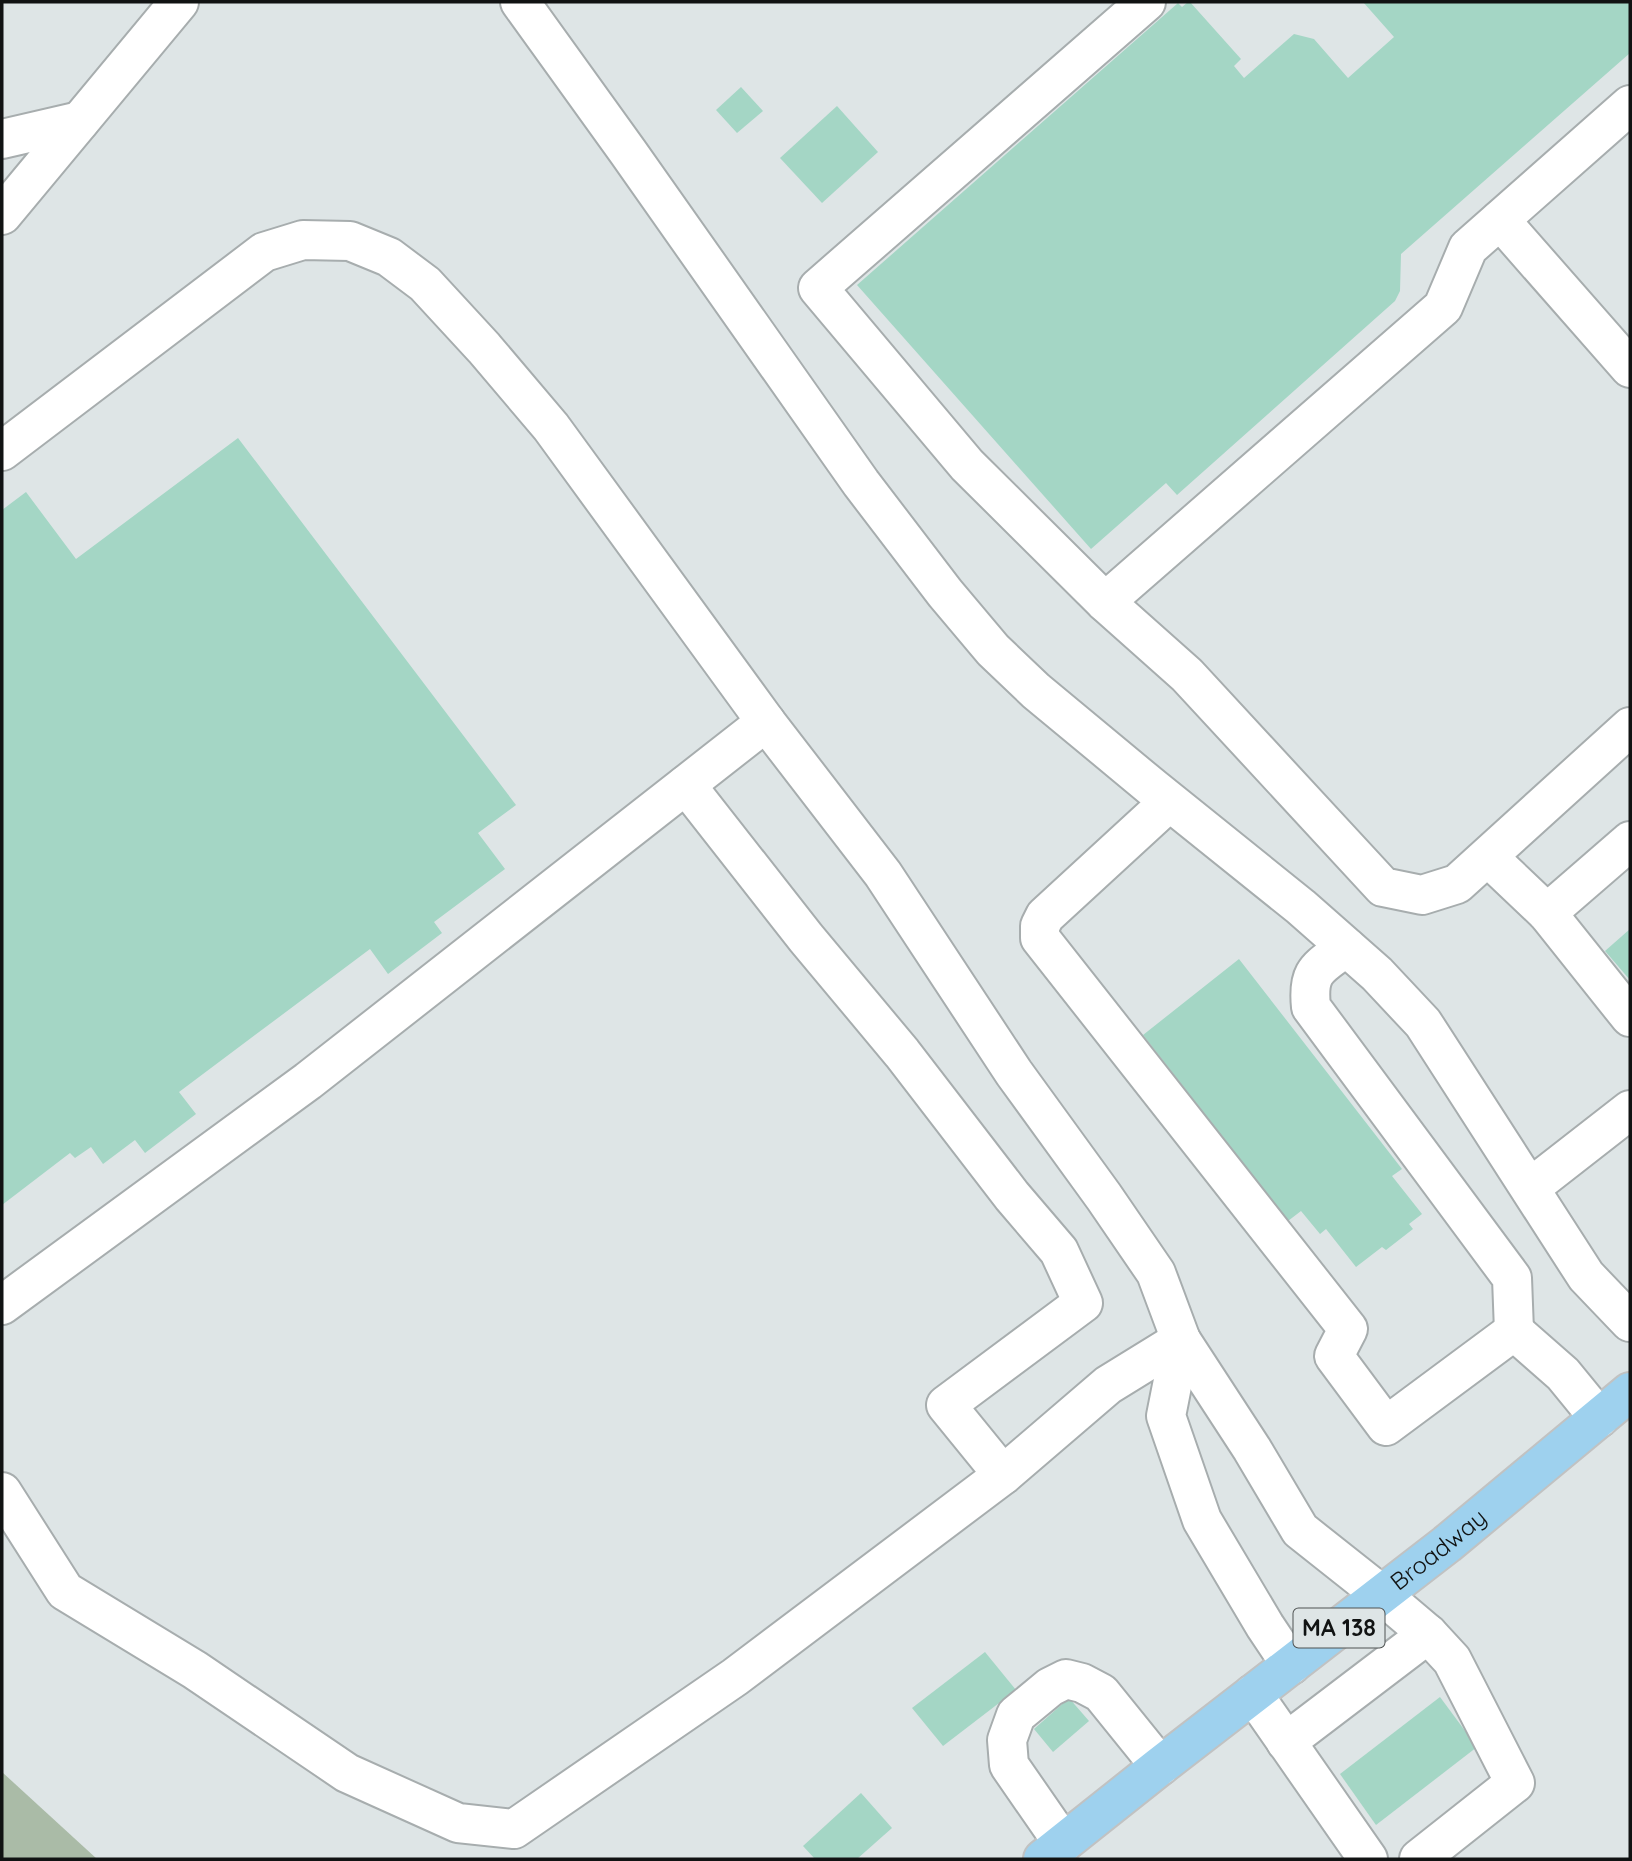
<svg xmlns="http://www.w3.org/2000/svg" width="1632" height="1861" viewBox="0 0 1632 1861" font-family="Quicksand,sans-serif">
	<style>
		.green { fill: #aabba7 }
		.building { fill: #a4d6c5 }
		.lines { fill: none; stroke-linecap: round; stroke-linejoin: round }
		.minor-casing { stroke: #a7adae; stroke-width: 42 }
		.major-casing { stroke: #c1c2c2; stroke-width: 42 }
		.minor { stroke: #fff; stroke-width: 38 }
		.major { stroke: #9ed1ee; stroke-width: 38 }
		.labels { text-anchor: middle; stroke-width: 5; stroke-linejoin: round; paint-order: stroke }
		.shield { fill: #dee5e6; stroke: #4e5252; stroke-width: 2 }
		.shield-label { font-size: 23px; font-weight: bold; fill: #111313 }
		.street-label { font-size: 24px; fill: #111313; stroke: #dee5e6 }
	</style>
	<rect width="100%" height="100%" fill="#dee5e6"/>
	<!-- green -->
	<polygon class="green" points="2,1772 97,1859 2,1859"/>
	<!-- building -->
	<g class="building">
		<polygon points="1188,2 1190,2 1241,59 1234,66 1244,78 1294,34 1314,39 1348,78 1394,37 1363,2 1630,2 1630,53 1401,254 1400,291 1395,301 1177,495 1166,483 1091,549 857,285 1178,3 1182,7"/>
		<polygon points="741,87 763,111 737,133 716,110"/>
		<polygon points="837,106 878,152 822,203 780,158"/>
		<polygon points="238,438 516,805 478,833 505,869 434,922 442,933 388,974 370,949 179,1092 196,1114 145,1153 135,1140 103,1164 91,1147 75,1158 70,1153 2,1205 2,510 26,492 76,559"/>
		<polygon points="1630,929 1630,980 1605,951"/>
		<polygon points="1239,959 1402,1169 1392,1176 1422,1214 1409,1224 1413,1229 1386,1250 1382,1247 1356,1267 1326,1229 1320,1234 1301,1211 1288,1221 1143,1035"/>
		<polygon points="985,1652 1016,1690 943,1746 912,1708"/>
		<polygon points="1440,1697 1477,1747 1376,1825 1340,1774"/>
		<polygon points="1069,1698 1089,1721 1053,1752 1034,1729"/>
		<polygon points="861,1793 892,1828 857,1859 815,1859 803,1846"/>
	</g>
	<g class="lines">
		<defs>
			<g id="minor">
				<polyline points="520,2 628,152 861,483 945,593 993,650 1036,691 1153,788 1301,907 1377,974 1423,1023 1586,1276 1630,1322"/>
				<polyline points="1630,105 1468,248 1443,307 1105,602 1187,675 1383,887 1422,895 1457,884 1630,727"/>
				<polyline points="2,139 80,121"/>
				<polyline points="2,215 179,2"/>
				<polyline points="1500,220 1630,368"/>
				<polyline points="2,451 264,252 303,240 350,241 389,257 425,284 484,348 551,427 766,722 883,874 1014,1073 1104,1197 1156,1273 1181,1340 1252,1449 1300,1530 1382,1595 1428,1634 1452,1660 1515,1783 1419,1859"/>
				<polyline points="1105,602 967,465 818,288 1146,2"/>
				<polyline points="686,785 806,938 902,1053 1012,1196 1059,1251 1083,1303 946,1405 1003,1475"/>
				<polyline points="1169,802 1045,916 1040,926 1040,938 1348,1329 1334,1356 1386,1426 1514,1331 1563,1374 1599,1418"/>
				<polyline points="1488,857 1547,913 1630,1017"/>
				<polyline points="1547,913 1630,841"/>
				<path d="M1346,947C1319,968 1307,969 1311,1007L1512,1278L1514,1331"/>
				<polyline points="1530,1188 1630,1110"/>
				<polyline points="2,1305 308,1081 766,722"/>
				<polyline points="1181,1340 1166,1416 1202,1520 1265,1626 1291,1665"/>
				<polyline points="2,1492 65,1591 195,1670 347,1773 458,1823 514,1829 735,1677 1003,1475 1108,1385 1181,1340"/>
				<polyline points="1253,1694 1368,1859"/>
				<polyline points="1286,1742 1428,1634"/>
				<polyline points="1063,1843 1009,1765 1007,1740 1016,1715 1050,1687 1066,1679 1082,1683 1101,1693 1160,1766"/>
			</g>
			<g id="major">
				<path id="s1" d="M1043,1859L1160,1766L1447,1544L1630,1392"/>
			</g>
		</defs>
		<!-- minor casing -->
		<use href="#minor" class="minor-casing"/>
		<!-- major casing -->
		<use href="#major" class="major-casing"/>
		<!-- minor -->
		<use href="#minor" class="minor"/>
		<!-- major -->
		<use href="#major" class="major"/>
	</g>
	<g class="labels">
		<!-- shield labels -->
		<rect class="shield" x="1293.5" y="1608.5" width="91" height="39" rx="5"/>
		<g class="shield-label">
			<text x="1339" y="1636">MA 138</text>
		</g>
		<!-- street labels -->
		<g class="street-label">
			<text dy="8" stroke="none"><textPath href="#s1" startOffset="502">Broadway</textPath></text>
		</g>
	</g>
	<!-- border -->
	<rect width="1632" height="1861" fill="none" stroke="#111313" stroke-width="7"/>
</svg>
